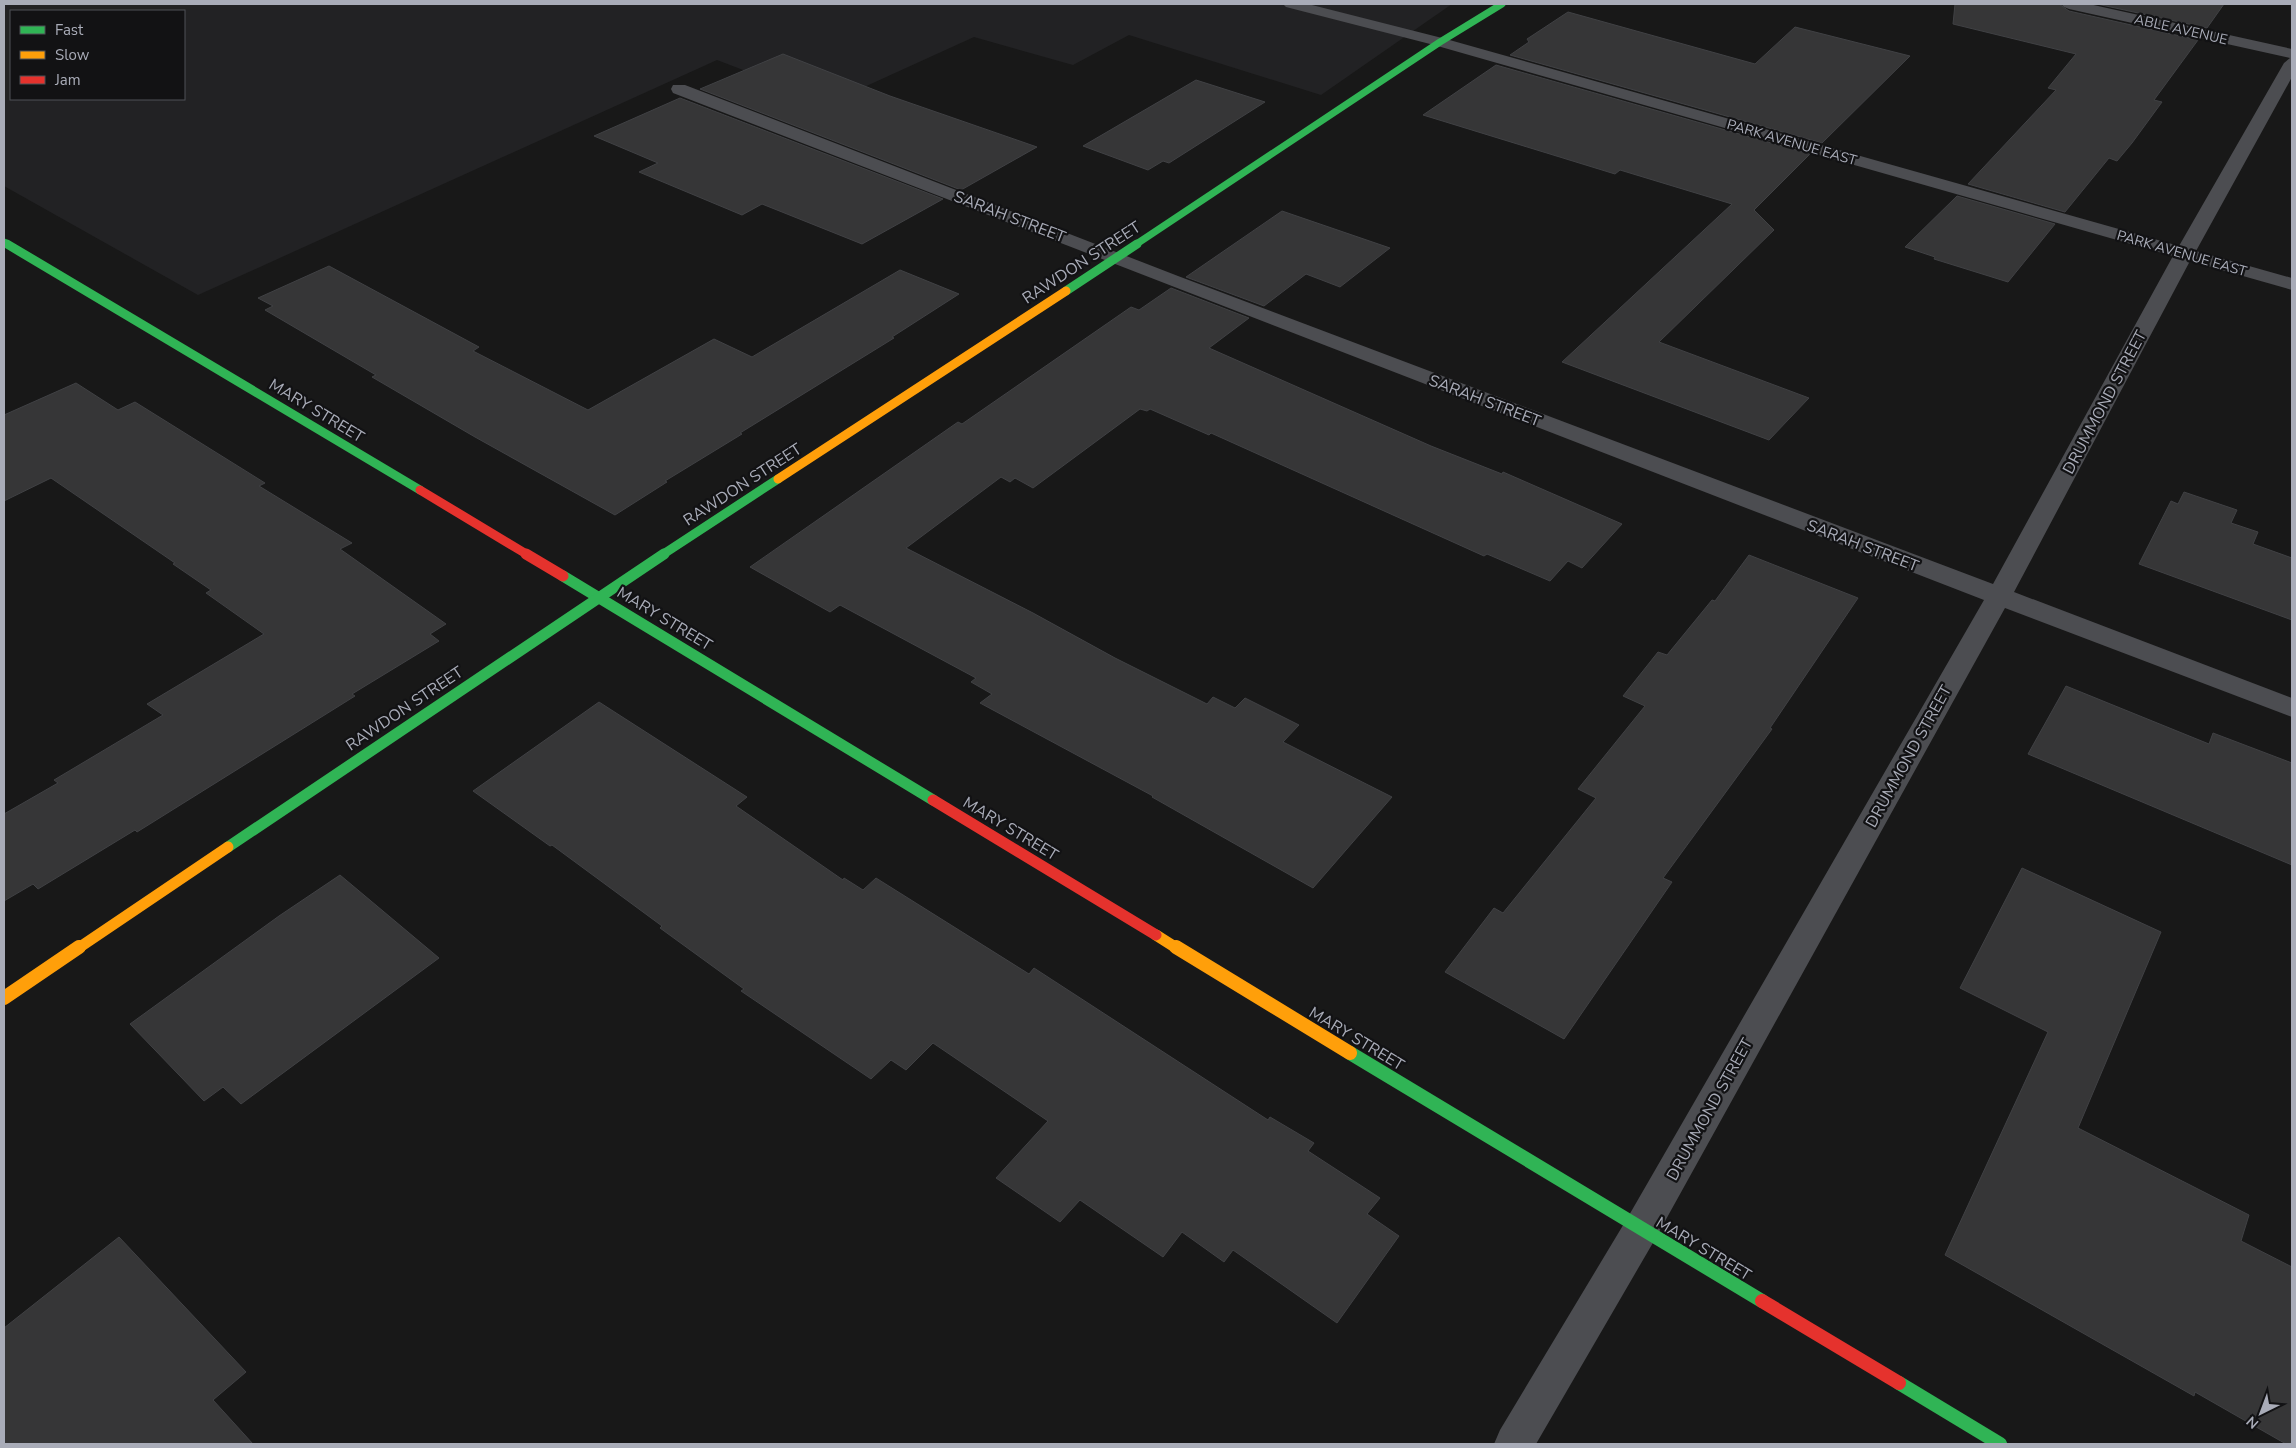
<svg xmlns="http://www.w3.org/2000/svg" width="2296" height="1448" viewBox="0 0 2296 1448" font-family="'Nunito Sans',sans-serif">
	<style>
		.built { fill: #222224; fill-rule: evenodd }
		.building { fill: #363637; stroke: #404144 }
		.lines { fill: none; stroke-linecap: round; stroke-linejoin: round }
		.street { fill: #4c4d51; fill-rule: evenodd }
		.fast-far3 { stroke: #30b455; stroke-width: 7 }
		.fast-far2 { stroke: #30b455; stroke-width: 9 }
		.fast-far1 { stroke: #30b455; stroke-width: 11 }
		.fast { stroke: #30b455; stroke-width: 14 }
		.slow-far2 { stroke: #ff9f0a; stroke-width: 9 }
		.slow-far1 { stroke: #ff9f0a; stroke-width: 11 }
		.slow { stroke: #ff9f0a; stroke-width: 14 }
		.jam-far2 { stroke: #e5322d; stroke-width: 9 }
		.jam-far1 { stroke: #e5322d; stroke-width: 11 }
		.jam { stroke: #e5322d; stroke-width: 14 }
		.labels { text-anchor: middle; stroke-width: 4.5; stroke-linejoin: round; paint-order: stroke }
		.far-street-label { font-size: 14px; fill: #a9acb8; stroke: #121214 }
		.street-label { font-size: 16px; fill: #a9acb8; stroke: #121214 }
	</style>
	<rect width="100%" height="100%" fill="#181818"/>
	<!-- built -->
	<path class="built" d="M4,4H1452L1321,95L1129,35L1073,65L974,37L829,103L717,60L198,295L4,186ZM11,11H184V99H11Z"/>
	<!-- building -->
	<g class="building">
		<polygon points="1955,4 2059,4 2069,11 2198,40 2154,100 2162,102 2132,143 2117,161 2109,158 2065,212 1968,184 2056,90 2048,88 2076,54 1953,24"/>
		<polygon points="2097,4 2224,4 2207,28"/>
		<polygon points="1568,12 1755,64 1795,27 1910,56 1822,143 1510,55 1529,42 1527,39"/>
		<polygon points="783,54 890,96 1037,147 961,190 700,89"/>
		<polygon points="1496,65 1810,154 1754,210 1774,230 1659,342 1809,398 1769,440 1562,362 1732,204 1620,170 1615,174 1423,115"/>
		<polygon points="1196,80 1265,102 1169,163 1163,161 1148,170 1083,146"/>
		<polygon points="680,98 943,199 862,244 762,204 742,215 718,205 639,172 658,163 594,136"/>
		<polygon points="1957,196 2055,224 2008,282 1934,259 1935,257 1905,247"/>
		<polygon points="1282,211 1390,248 1340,287 1306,274 1264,306 1186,277"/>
		<polygon points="329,266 479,347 473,351 588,410 714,339 752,357 900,270 959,294 892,337 894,338 740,433 742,434 665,481 667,482 615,515 475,437 372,377 376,375 265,310 273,306 258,298"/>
		<polygon points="1171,288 1249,318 1209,348 1431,446 1502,474 1503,472 1622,524 1582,568 1568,561 1550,581 1487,554 1484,556 1211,433 1209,435 1150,409 1147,411 1140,409 1033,488 1015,478 1010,482 1001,477 906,548 1033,613 1115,658 1207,704 1213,697 1235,708 1245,698 1299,725 1283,742 1392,797 1313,888 1152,797 1153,796 980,703 992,694 971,682 976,678 840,605 830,612 750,567 958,422 962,424 1131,307 1139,310"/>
		<polygon points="76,383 118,410 135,402 265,483 259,486 352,543 340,549 446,624 430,634 439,641 352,694 355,696 137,832 135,830 38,889 33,884 4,901 4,814 58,783 54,780 163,715 147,704 264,634 206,593 211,590 173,564 175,563 51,478 4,501 4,415"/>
		<polygon points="2184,492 2237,510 2231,523 2258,532 2253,544 2292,558 2292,620 2139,564 2171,501 2178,504"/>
		<polygon points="1749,555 1858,598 1770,728 1772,729 1663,878 1672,882 1564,1039 1445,972 1494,908 1503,913 1596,798 1578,789 1645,706 1623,696 1658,652 1667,655 1712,600 1715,601"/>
		<polygon points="2066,686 2209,744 2213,733 2292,763 2292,865 2028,754"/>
		<polygon points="599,702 747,797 736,806 843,880 844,878 863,890 876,878 1029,974 1034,968 1268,1120 1270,1117 1314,1143 1308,1151 1380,1198 1367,1214 1399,1236 1337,1323 1233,1250 1224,1262 1182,1232 1163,1257 1080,1200 1060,1222 996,1178 1048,1121 933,1043 906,1070 891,1060 871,1079 741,991 744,989 660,928 662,926 552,845 550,846 473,791"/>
		<polygon points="2022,868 2161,932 2078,1128 2249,1215 2241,1241 2292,1267 2292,1444 2286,1444 2195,1392 2194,1396 1945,1255 2048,1032 1960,988"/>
		<polygon points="340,875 439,958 241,1104 223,1087 204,1101 130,1024 279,916"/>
		<polygon points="119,1237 246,1372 213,1400 253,1444 4,1444 4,1328"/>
	</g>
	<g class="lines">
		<!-- street -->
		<polygon class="street" points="1283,4 1308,4 1446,39 2179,246 2284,63 2290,58 2069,9 2064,7 2061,4 2089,4 2292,49 2292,77 2196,251 2292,278 2292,290 2190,261 2014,592 2292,698 2292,717 2005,608 1654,1241 1536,1444 1494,1444 1500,1430 1628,1217 1984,600 673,93 671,89 673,85 685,85 1178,276 1993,584 2173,256 1434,45 1286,7"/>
		<!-- fast-far3 -->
		<g class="fast-far3">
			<polyline points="4,242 9,245"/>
			<polyline points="1135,245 1440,42 1502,4"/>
		</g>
		<!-- fast-far2 -->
		<g class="fast-far2">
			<polyline points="7,244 420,490"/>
			<polyline points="1066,291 1137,244"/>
			<polyline points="662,555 778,479"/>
		</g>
		<!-- fast-far1 -->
		<g class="fast-far1">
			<polyline points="563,576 933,800"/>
			<polyline points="228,847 664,554"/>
		</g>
		<!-- fast -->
		<g class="fast">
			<polyline points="1350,1053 1762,1301"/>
			<polyline points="1899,1383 2000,1444"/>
		</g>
		<!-- slow-far2 -->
		<polyline class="slow-far2" points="778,479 1066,291"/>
		<!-- slow-far1 -->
		<g class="slow-far1">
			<polyline points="1156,935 1178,949"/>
			<polyline points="77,949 228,847"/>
		</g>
		<!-- slow -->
		<g class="slow">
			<polyline points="1176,947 1350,1053"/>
			<polyline points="4,998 79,947"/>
		</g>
		<!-- jam-far2 -->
		<polyline class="jam-far2" points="420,490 528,555"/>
		<!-- jam-far1 -->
		<g class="jam-far1">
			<polyline points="526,554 563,576"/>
			<polyline points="933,800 1156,935"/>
		</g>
		<!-- jam -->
		<polyline class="jam" points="1762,1301 1899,1383"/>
	</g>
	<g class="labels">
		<!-- far-street labels -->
		<g class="far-street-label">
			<text transform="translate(2181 29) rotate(13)" y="5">ABLE AVENUE</text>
			<text transform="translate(1792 142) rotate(16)" y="5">PARK AVENUE EAST</text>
			<text transform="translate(2182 253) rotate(16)" y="5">PARK AVENUE EAST</text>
		</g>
		<!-- street labels -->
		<g class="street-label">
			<text transform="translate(1010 216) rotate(21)" y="6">SARAH STREET</text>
			<text transform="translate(1081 262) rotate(-33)" y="6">RAWDON STREET</text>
			<text transform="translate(1485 400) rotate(21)" y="6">SARAH STREET</text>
			<text transform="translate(2104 402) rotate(-62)" y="6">DRUMMOND STREET</text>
			<text transform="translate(317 410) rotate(31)" y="6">MARY STREET</text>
			<text transform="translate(742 484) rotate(-33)" y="6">RAWDON STREET</text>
			<text transform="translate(1863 545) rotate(21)" y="6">SARAH STREET</text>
			<text transform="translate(665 618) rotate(31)" y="6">MARY STREET</text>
			<text transform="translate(404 708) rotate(-34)" y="6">RAWDON STREET</text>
			<text transform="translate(1908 756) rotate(-61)" y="6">DRUMMOND STREET</text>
			<text transform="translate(1011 828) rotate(31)" y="6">MARY STREET</text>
			<text transform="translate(1357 1038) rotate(31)" y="6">MARY STREET</text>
			<text transform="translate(1709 1109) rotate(-61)" y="6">DRUMMOND STREET</text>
			<text transform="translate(1704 1248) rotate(31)" y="6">MARY STREET</text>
		</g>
	</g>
	<!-- border -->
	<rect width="2296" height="1448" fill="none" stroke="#a9acb8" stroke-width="10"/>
	<!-- legend -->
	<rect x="10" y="10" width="175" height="90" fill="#121214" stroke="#4e5056"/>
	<rect x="20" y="26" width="25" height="8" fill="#30b455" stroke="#4e5056"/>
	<text x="55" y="35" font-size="15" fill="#a9acb8">Fast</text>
	<rect x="20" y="51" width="25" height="8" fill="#ff9f0a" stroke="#4e5056"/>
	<text x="55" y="60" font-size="15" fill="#a9acb8">Slow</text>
	<rect x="20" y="76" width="25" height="8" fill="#e5322d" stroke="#4e5056"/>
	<text x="55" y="85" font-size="15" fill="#a9acb8">Jam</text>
	<!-- north arrow -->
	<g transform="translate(2261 1413) rotate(222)" stroke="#121214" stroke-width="4" paint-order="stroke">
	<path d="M0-4L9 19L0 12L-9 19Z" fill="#a9acb8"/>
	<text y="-8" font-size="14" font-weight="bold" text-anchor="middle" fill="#a9acb8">N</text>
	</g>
</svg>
